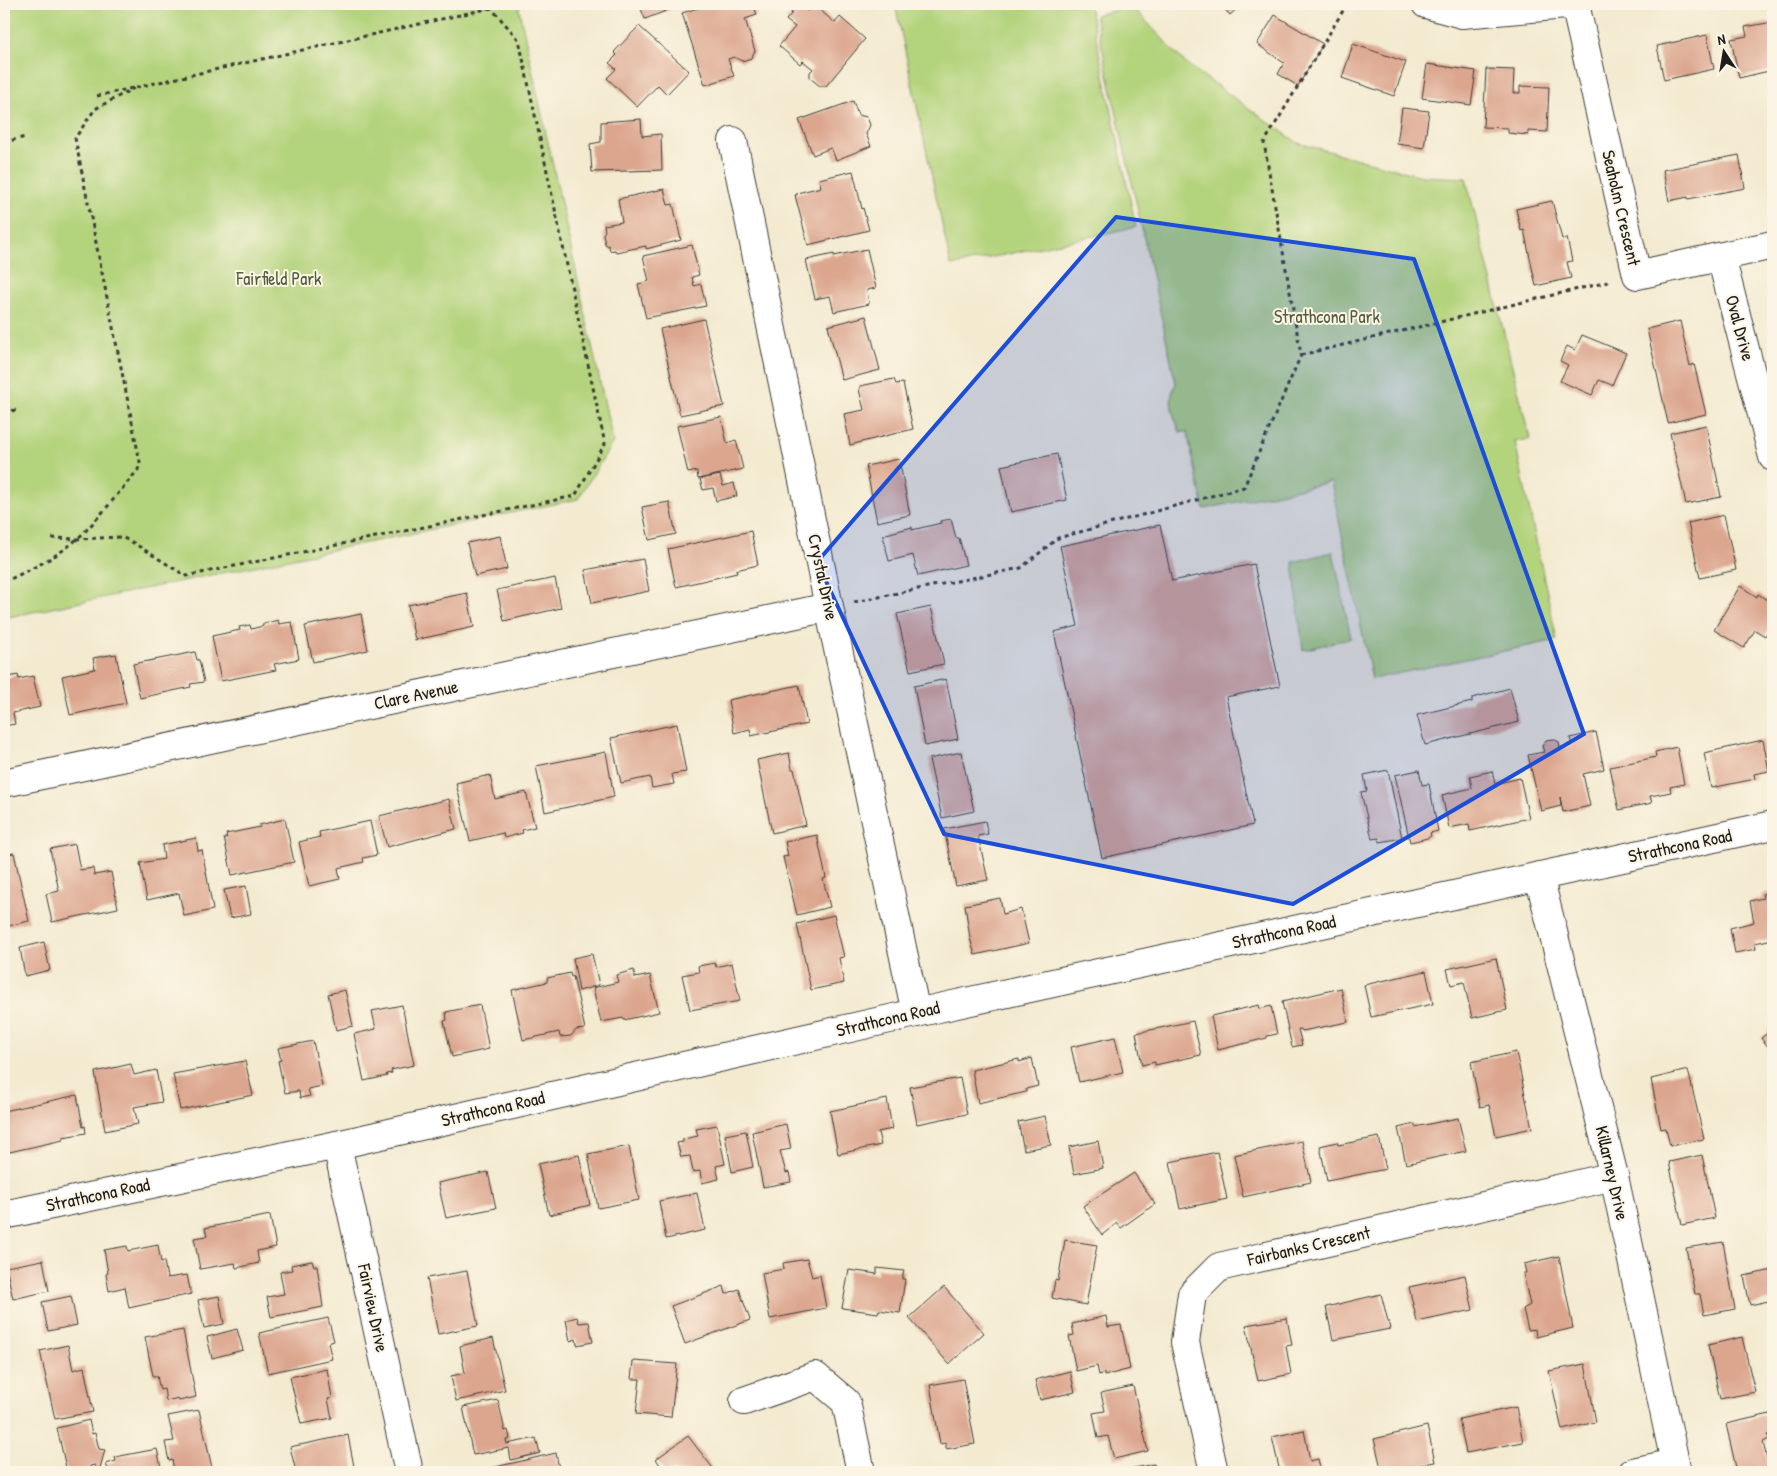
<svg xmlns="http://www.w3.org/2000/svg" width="1777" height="1476" viewBox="0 0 1777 1476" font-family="'Patrick Hand',sans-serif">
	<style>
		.green { fill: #b3d37b; stroke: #68784c }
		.building { fill: #dca68e }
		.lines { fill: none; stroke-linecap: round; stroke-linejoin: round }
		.minor-casing { stroke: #3c3b37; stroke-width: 30 }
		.path { stroke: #3c3b37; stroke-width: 3; stroke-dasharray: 4 4; stroke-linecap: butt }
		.minor { stroke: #fff; stroke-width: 28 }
		.marked { fill: #1d4ed8; fill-opacity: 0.2; stroke: #1d4ed8; stroke-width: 4; stroke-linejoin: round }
		.labels { text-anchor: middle; stroke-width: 4; stroke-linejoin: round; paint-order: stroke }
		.street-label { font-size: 18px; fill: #1c1c1c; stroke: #fcf5e5 }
		.park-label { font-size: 18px; fill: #515c3d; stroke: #fcf5e5 }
	</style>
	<rect width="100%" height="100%" fill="#fcf5e5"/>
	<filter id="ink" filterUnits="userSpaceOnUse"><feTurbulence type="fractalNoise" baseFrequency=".02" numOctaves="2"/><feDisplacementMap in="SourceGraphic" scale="10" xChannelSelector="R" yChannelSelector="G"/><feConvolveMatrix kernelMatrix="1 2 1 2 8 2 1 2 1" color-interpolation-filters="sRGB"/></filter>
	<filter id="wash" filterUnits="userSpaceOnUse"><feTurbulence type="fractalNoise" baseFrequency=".0096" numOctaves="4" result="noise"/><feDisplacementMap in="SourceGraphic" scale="20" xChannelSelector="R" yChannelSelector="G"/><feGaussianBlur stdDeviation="1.12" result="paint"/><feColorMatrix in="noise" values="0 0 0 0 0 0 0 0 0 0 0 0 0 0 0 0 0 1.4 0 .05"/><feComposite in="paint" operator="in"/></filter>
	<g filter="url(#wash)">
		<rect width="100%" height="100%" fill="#f3ead0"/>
		<!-- green -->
		<g class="green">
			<polygon points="4,4 521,4 519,9 613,442 578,499 4,618"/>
			<polygon points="895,4 1089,4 1136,227 951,266"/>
			<path d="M1132,6L1185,63L1298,143L1422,176L1466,178L1530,439L1515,442L1557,640L1372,679L1331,482L1204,509L1187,432H1180C1174,416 1166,400 1176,384L1095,15Z"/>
			<polygon points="1333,552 1351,638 1303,650 1293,562"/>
		</g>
		<g id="blocks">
			<!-- building -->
			<g class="building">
				<polygon points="639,4 670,4 671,9 645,19"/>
				<polygon points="710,4 753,4 757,15 745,19 755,51 751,58 742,61 734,57 728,59 734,76 705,85 682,13"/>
				<polygon points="796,4 808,11 813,4 835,23 840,17 865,39 826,86 820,86 810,78 810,72 813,69 803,61 800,64 779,46 795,27 786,20 792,13 790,11"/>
				<polygon points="1220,4 1242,4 1230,15"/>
				<polygon points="1275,15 1323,44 1298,86 1278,74 1284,63 1257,44"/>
				<polygon points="1773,22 1773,70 1739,78 1731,39 1747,36 1745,27"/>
				<polygon points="639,26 689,71 667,94 658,85 637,107 607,78 616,69 609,63 617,55 614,52"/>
				<polygon points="1707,35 1714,69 1664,80 1657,46"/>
				<polygon points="1353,44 1406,62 1394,96 1342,78"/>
				<polygon points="1427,64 1476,71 1471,105 1422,98"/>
				<polygon points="1486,69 1514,70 1513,93 1520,93 1520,86 1549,87 1547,132 1528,131 1528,135 1508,133 1508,128 1483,127"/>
				<polygon points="853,101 858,115 867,117 870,125 866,134 871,146 836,160 831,148 813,155 799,120"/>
				<polygon points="1402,108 1429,111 1424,148 1397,144"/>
				<polygon points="641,119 642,136 661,134 662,170 592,172 590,144 601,142 601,122"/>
				<polygon points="1739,155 1745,188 1688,199 1688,197 1669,201 1663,170"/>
				<polygon points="853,171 862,209 863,208 869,230 808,245 795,195 797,195 797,193 821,187 819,179"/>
				<polygon points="664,189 668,205 673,204 681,240 646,249 646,246 616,252 615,250 610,251 609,246 605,244 603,234 605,231 604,225 622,222 618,199"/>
				<polygon points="1552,201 1562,239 1567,238 1572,261 1567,262 1571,278 1536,286 1524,230 1521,231 1516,209"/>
				<polygon points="692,245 699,275 692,277 694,286 701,284 706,306 646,318 638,284 649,281 643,256"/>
				<polygon points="867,249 876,288 867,290 869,304 834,312 830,296 815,299 806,260 834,254 834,256"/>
				<polygon points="866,316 880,370 842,380 828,326"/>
				<polygon points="704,319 724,406 680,415 660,329"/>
				<polygon points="1680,321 1690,366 1694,364 1706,414 1668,423 1647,329"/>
				<polygon points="1582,335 1626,353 1612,385 1599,380 1592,395 1560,381 1568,365 1560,361 1567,346 1575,350"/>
				<polygon points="894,379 896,384 903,383 913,429 850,445 844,414 864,410 859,389 860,389 860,386"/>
				<polygon points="721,417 727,443 736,440 743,469 698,479 697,471 688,473 677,426"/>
				<polygon points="1706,425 1721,497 1686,504 1670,433"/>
				<polygon points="1057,454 1067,500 1011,512 1001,466"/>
				<polygon points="899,459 910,515 877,522 866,466"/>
				<polygon points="720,475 723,486 734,483 737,496 716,501 713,488 703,490 700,479"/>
				<polygon points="669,502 676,534 649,540 642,507"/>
				<polygon points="1724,515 1736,570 1700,578 1688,523"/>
				<polygon points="951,519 956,538 959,538 966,565 918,576 913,555 889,561 883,535 912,527 912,530 941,523 940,521"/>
				<polygon points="1160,525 1172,581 1254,564 1280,686 1226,697 1253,825 1102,858 1054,632 1078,626 1060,546"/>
				<polygon points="751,531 758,565 736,570 737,573 676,587 668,549"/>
				<polygon points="500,536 507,569 475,576 467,543"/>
				<polygon points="643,559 649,591 592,603 585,570"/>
				<polygon points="555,578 561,608 504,621 497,590"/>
				<polygon points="1740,586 1757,597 1758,594 1773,604 1773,623 1765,636 1755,630 1744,648 1714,630"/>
				<polygon points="467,593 474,627 415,640 408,605"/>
				<polygon points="931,607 944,664 910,671 897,614"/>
				<polygon points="361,614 368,650 313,662 305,626"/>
				<polygon points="278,620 279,624 292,622 299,659 274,664 276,670 221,681 212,636 240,630 239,627 250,625 251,629 263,626 263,624"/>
				<polygon points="195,652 197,660 199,660 204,682 190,684 191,687 140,698 133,664"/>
				<polygon points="116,654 126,703 70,715 62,676 95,669 93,658"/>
				<polygon points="18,675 19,679 33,676 40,707 13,713 15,724 4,726 4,678"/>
				<polygon points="946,679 958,739 925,746 914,686"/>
				<polygon points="799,685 807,724 751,736 750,729 734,733 728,700"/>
				<polygon points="1510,688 1519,722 1425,745 1417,715 1472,702 1472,698"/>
				<polygon points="677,724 686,772 672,774 674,784 652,788 650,777 621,783 611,738"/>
				<polygon points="1596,732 1604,769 1583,774 1590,806 1563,812 1560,797 1561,806 1541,811 1528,755 1544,752 1542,746 1546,740 1553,739 1559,742 1560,748 1572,745 1570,738"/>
				<polygon points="1763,740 1769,771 1754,774 1755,779 1711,788 1704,753"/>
				<polygon points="1677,747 1684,784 1670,787 1671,792 1650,796 1652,803 1619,810 1610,767 1656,757 1655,752"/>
				<polygon points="606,752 614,797 545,812 536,766"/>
				<polygon points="961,752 974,811 942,818 929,759"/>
				<polygon points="789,753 792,769 794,769 806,825 772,833 757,760"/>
				<polygon points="1388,770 1402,838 1380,842 1379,838 1372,839 1361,792 1367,791 1364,775"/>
				<polygon points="1419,770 1422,785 1429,784 1438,831 1430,833 1431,836 1428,838 1410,842 1395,775"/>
				<polygon points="1492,771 1495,784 1520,778 1529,818 1470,831 1469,824 1449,828 1442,795 1472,788 1470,776"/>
				<polygon points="490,775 495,799 526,792 535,827 522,830 523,833 504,838 503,833 470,841 456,783"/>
				<polygon points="449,799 456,829 387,847 379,816"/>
				<polygon points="285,819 294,862 232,875 224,838 227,838 226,834 260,827 259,825"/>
				<polygon points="370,821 377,855 363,858 364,862 338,868 340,879 309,886 299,842 320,837 319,832"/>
				<polygon points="985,821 988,834 978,836 988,880 956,886 944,829"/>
				<polygon points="817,835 826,878 823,879 830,907 797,915 783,857 788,856 785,842"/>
				<polygon points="196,838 198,851 202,850 213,910 184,916 179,893 147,900 140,863 164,859 162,845"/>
				<polygon points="75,844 80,870 93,868 94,875 111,872 118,908 52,922 46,894 59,891 50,849"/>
				<polygon points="14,853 29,921 4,927 4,855"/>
				<polygon points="246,886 251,914 230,918 224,890"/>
				<polygon points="1773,892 1773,939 1755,943 1756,949 1735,953 1730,928 1754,922 1750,901 1763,898 1762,894"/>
				<polygon points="1000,898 1003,914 1021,909 1029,943 975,955 970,938 965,905"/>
				<polygon points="834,915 844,957 839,958 844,983 811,990 797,924"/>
				<polygon points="44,942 50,970 25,976 20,948"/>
				<polygon points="592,954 599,985 579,991 573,958"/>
				<polygon points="1496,958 1507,1010 1472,1018 1464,982 1451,985 1447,969"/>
				<polygon points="715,963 716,967 732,963 740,1001 690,1010 682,975 699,972 698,966"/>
				<polygon points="634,970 635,978 650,975 659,1012 624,1020 623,1018 601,1022 593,988 618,982 616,975"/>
				<polygon points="1426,971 1433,1004 1371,1017 1364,985"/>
				<polygon points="570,973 571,977 573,976 585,1029 576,1030 571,1036 560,1037 559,1032 523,1040 512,990 547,982 547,978"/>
				<polygon points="1341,988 1348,1022 1302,1031 1301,1029 1298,1029 1302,1045 1292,1047 1282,1002"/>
				<polygon points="345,990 353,1026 336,1030 328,994"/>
				<polygon points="402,1005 414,1065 391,1070 392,1073 386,1074 387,1076 364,1081 354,1034 376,1029 372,1011"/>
				<polygon points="480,1005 489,1049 452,1057 444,1021 447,1020 446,1012"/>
				<polygon points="1259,1005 1260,1009 1271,1006 1277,1034 1267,1036 1267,1038 1218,1050 1211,1016"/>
				<polygon points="1193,1021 1201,1055 1155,1065 1155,1062 1142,1065 1136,1033"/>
				<polygon points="1773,1025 1773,1045 1769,1048 1761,1038 1769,1032 1767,1030"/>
				<polygon points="1115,1037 1123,1072 1079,1082 1071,1047"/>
				<polygon points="313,1041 322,1086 308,1089 310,1096 300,1098 299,1091 285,1093 278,1061 281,1060 278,1048"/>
				<polygon points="1516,1052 1532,1128 1496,1136 1489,1105 1480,1107 1471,1062"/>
				<polygon points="1032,1058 1038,1086 1026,1089 1026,1092 978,1103 972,1070 1019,1059 1019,1062"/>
				<polygon points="245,1061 253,1095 180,1110 173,1074"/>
				<polygon points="131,1064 134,1075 156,1070 162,1102 134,1107 138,1124 105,1131 95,1072"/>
				<polygon points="1688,1070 1704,1139 1670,1146 1666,1128 1661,1129 1651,1079"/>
				<polygon points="960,1078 967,1114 917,1124 910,1087"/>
				<polygon points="77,1095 83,1127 85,1126 86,1133 63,1137 63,1140 5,1153 4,1145 4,1111"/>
				<polygon points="887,1099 892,1129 878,1132 881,1145 838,1154 830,1111"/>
				<polygon points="1045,1116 1051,1145 1024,1150 1018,1122"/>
				<polygon points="1458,1118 1466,1151 1406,1164 1398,1128 1415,1124 1415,1127"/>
				<polygon points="786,1124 791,1149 780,1151 786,1173 789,1172 791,1182 763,1187 752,1132"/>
				<polygon points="717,1125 725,1164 716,1166 719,1179 702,1183 700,1171 693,1172 690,1156 681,1157 677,1143 683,1142 683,1139 698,1136 696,1129"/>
				<polygon points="746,1131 753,1167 732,1172 725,1135"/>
				<polygon points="1379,1137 1386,1169 1327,1181 1320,1146 1337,1142 1338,1145"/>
				<polygon points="1098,1141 1103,1168 1074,1174 1069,1147"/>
				<polygon points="1302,1141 1311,1182 1243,1197 1234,1155"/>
				<polygon points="629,1146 639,1200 598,1208 588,1154"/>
				<polygon points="1217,1152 1227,1199 1180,1209 1170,1162"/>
				<polygon points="579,1155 590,1205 549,1215 538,1164"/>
				<polygon points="1702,1155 1715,1218 1682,1225 1669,1162"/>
				<polygon points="488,1172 496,1208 446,1218 438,1183"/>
				<polygon points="1134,1173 1155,1204 1121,1228 1117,1223 1102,1235 1083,1206"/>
				<polygon points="697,1193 705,1230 666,1239 659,1201"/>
				<polygon points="270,1215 276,1247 257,1251 259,1263 236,1268 235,1263 200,1269 194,1238 207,1236 205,1228"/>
				<polygon points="1065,1240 1097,1245 1086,1305 1052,1298 1055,1280 1058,1281"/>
				<polygon points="1723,1242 1735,1309 1704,1315 1700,1294 1695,1294 1686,1248"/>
				<polygon points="158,1245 161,1262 164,1261 167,1278 187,1275 191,1294 129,1308 125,1287 109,1291 106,1274 108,1273 104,1250 127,1246 128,1251"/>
				<polygon points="1559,1256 1573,1328 1536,1337 1535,1329 1528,1330 1523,1309 1530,1305 1523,1273 1526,1273 1524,1264"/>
				<polygon points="807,1259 812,1277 820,1275 826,1308 770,1319 762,1273 784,1269 783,1263"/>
				<polygon points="43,1260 49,1291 13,1299 6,1267"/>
				<polygon points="312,1261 314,1266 317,1266 323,1307 271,1317 267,1297 284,1294 280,1272 292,1270 291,1265"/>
				<polygon points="877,1268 904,1271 902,1279 905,1279 900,1313 879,1310 878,1313 842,1308 849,1270 877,1274"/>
				<polygon points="1773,1270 1773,1300 1750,1305 1744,1276"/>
				<polygon points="467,1271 478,1326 438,1334 427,1278"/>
				<polygon points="1465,1275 1473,1310 1417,1322 1409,1287"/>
				<polygon points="724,1286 726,1294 739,1289 750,1320 685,1344 671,1306"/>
				<polygon points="944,1287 984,1333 949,1364 909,1318"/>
				<polygon points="1381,1294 1390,1329 1333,1340 1326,1307"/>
				<polygon points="71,1296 77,1325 48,1331 42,1302"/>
				<polygon points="219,1296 224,1324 204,1328 198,1300"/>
				<polygon points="1106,1316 1108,1327 1121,1325 1130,1369 1104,1376 1104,1373 1099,1375 1097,1366 1076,1371 1069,1336 1074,1335 1072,1324"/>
				<polygon points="577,1317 579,1323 589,1322 593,1342 577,1345 576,1339 570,1341 566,1320"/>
				<polygon points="328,1318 334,1341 328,1343 332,1359 268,1373 259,1333"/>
				<polygon points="1287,1318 1292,1345 1286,1346 1291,1374 1258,1381 1246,1325"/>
				<polygon points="237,1329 243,1350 212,1358 207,1337"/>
				<polygon points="183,1330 196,1397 179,1401 178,1398 166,1401 164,1389 160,1390 157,1376 153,1376 145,1337"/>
				<polygon points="1742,1337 1755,1392 1720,1399 1708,1345"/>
				<polygon points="493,1338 505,1390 456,1401 451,1376 465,1373 460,1346"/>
				<polygon points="68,1345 73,1370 84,1367 93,1412 55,1419 40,1351"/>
				<polygon points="633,1361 677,1364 671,1417 636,1414 640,1379 631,1379"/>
				<polygon points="1585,1364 1596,1422 1562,1430 1549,1371"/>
				<polygon points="327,1369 332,1398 328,1399 332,1418 301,1424 290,1377"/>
				<polygon points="1070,1371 1075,1392 1040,1400 1035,1380"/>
				<polygon points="963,1379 975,1444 946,1449 946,1443 940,1444 930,1385"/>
				<polygon points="1133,1386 1148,1451 1114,1459 1108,1436 1098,1438 1093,1413 1105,1411 1101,1393"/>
				<polygon points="498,1400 505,1431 508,1430 510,1439 506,1440 507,1444 536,1438 540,1453 511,1460 509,1448 473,1455 463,1407"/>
				<polygon points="1516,1407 1523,1442 1466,1453 1459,1419"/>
				<polygon points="199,1410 213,1472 181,1472 181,1469 174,1471 172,1460 169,1461 165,1442 174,1441 168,1416"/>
				<polygon points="1770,1414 1773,1434 1768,1435 1769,1439 1763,1442 1770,1472 1737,1472 1726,1424"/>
				<polygon points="89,1420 92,1434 95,1433 99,1449 105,1450 100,1468 97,1469 95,1465 90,1466 92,1472 67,1472 57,1428"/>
				<polygon points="1427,1426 1435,1462 1382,1472 1374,1439"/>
				<polygon points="1304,1430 1310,1461 1318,1459 1321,1472 1280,1472 1272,1437"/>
				<polygon points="348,1435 355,1472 296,1472 290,1447"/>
				<polygon points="688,1436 716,1472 674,1472 673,1471 665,1472 656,1459"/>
				<polygon points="157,1449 162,1471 168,1470 169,1472 109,1472 106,1464 116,1461 115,1457"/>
				<polygon points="556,1453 559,1469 543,1472 474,1472"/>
				<polygon points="1154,1464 1156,1472 1120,1472 1120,1471"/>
			</g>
		</g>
	</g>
	<g filter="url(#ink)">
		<use href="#blocks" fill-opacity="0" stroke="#3c3b37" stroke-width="1"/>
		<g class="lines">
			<defs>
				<g id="minor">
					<polyline points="1426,4 1462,14 1578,4"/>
					<polyline points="1575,4 1637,275 1773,245"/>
					<polyline points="733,141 829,607 916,1013"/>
					<polyline points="1721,257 1773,457"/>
					<polyline points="4,783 829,607"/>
					<polyline points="1539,876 1614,1176 1677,1472"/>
					<polyline points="337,1145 409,1472"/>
					<polyline points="4,1215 337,1145 916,1013 1773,825"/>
					<polyline points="744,1401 815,1376 846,1402 861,1472"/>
					<polyline points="1214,1472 1185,1342 1192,1294 1219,1267 1614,1176"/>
					<polyline points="1633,1472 1675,1463"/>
				</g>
			</defs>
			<!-- minor casing -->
			<use href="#minor" class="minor-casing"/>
			<!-- path -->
			<g class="path">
				<polyline points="97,96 491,8"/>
				<polyline points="4,142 26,137"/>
				<polyline points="4,178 6,187 4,187"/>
				<polyline points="1301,355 1612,281"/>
				<polyline points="4,412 16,410"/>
				<polyline points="52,538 77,539 121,537 132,542 186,576 575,496 605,444 519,40 491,8 493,4"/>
				<path d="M4,582C29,570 56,558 77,539C99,519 118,493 138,470L140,462L75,138L95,109L134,88"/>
				<polyline points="854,602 1021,568 1058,538 1244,487 1301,355 1264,143 1347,4"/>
			</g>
			<!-- minor -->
			<use href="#minor" class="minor"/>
		</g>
	</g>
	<!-- marked area -->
	<path class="marked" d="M1116,217L1414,259L1584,734L1293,904L944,834L817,562Z"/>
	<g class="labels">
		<!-- street labels -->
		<g class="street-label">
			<text transform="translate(1621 208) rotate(77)" y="6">Seaholm Crescent</text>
			<text transform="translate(1740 328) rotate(75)" y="6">Oval Drive</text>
			<text transform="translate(823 577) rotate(78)" y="6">Crystal Drive</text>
			<text transform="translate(416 695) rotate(-12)" y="6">Clare Avenue</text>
			<text transform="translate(1680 846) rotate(-12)" y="6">Strathcona Road</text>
			<text transform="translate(1284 932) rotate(-12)" y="6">Strathcona Road</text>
			<text transform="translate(888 1019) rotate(-13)" y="6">Strathcona Road</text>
			<text transform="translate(493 1109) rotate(-13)" y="6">Strathcona Road</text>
			<text transform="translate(1612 1173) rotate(77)" y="6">Killarney Drive</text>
			<text transform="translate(98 1195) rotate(-12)" y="6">Strathcona Road</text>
			<text transform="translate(1309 1246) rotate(-13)" y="6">Fairbanks Crescent</text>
			<text transform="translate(373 1308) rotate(78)" y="6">Fairview Drive</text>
		</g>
		<!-- park labels -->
		<g class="park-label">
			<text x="279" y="285">Fairfield Park</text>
			<text x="1327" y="323">Strathcona Park</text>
		</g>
	</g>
	<!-- margin -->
	<rect width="1777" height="1476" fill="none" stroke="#fcf5e5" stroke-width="20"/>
	<!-- north arrow -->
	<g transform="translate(1724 52) rotate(348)" stroke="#fcf5e5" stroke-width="4" paint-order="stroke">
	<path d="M0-4L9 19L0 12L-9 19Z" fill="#1c1c1c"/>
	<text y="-8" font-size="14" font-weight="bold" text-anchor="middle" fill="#1c1c1c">N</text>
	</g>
</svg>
